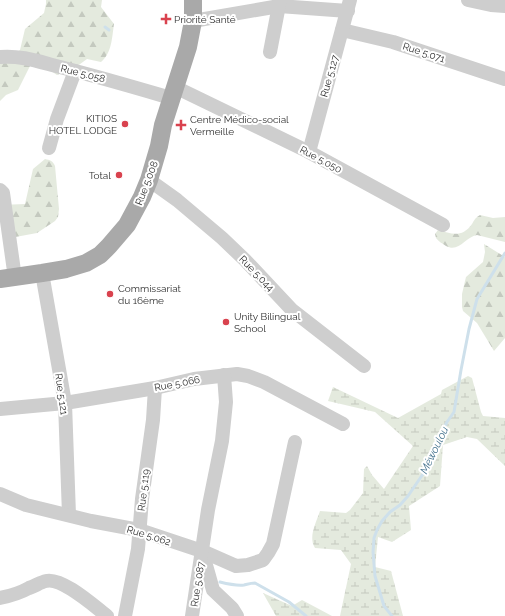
<svg xmlns="http://www.w3.org/2000/svg" width="505" height="616" viewBox="0 0 505 616" font-family="Raleway,sans-serif">
	<style>
		.forest { fill: url(#forest-firs) }
		.wetland { fill: url(#wetland-marsh) }
		.lines { fill: none; stroke-linecap: round; stroke-linejoin: round }
		.stream { stroke: #cee0eb; stroke-width: 3 }
		.minor { stroke: #cecece; stroke-width: 14 }
		.major { stroke: #a9a9a9; stroke-width: 18 }
		.poi-dot { fill: #d9424e; stroke: #fff; stroke-width: 1.5 }
		.labels { text-anchor: middle; stroke-width: 4; stroke-linejoin: round; paint-order: stroke }
		.poi-label { font-size: 10px; fill: #313131; stroke: #fff; text-anchor: start }
		.street-label { font-size: 10px; fill: #313131; stroke: #fff }
		.water-label { font-size: 11px; font-style: italic; fill: #44728e; stroke: #fff }
	</style>
	<defs>
		<pattern id="forest-firs" width="22" height="20" patternUnits="userSpaceOnUse"><rect width="22" height="20" fill="#e4eade"/><path d="M5 1l3.5 6h-7zM16 11l3.5 6h-7z" fill="#c4c9bf"/></pattern>
		<pattern id="wetland-marsh" width="20" height="14" patternUnits="userSpaceOnUse"><rect width="20" height="14" fill="#e4eade"/><path d="M1 5h8M5 5V1M11 12h8M15 12V8" fill="none" stroke="#c4c9bf"/></pattern>
	</defs>
	<rect width="100%" height="100%" fill="#fff"/>
	<!-- forest -->
	<g class="forest">
		<path d="M46,0H102L101,7L114,24C112,37 112,53 101,62L87,59L76,67L57,75L42,65L30,66L18,90L6,95L0,101V55H13L20,50L25,29L44,13L46,4Z"/>
		<path d="M45,159C50,160 53,161 55,166L59,209L58,217L55,221L37,233L10,238L0,205L25,204L33,169Z"/>
		<path d="M480,215L493,218L505,217V242L477,235C465,237 459,253 446,246C442,243 439,242 436,238L435,234L438,230C452,234 462,238 472,224C474,220 476,217 480,215Z"/>
		<polygon points="484,244 505,257 505,338 494,351 477,323 463,311 462,307 462,294 465,281 466,277 483,262 485,252"/>
	</g>
	<!-- wetland -->
	<g class="wetland">
		<path d="M468,376L472,378L481,412L483,416L505,418V466L477,439L467,437L443,445L440,486L409,506L411,530L392,542L378,537L375,567L391,571L403,616H340L351,564L341,550L315,548C308,537 316,523 320,511L346,513L350,510L363,493L364,469L367,466L372,475L384,489L413,446L375,412L328,401L333,387L398,418L441,394L442,390Z"/>
		<polygon points="263,593 292,606 302,600 332,616 276,616"/>
	</g>
	<g class="lines">
		<!-- stream -->
		<g class="stream">
			<polyline points="105,27 109,30"/>
			<path d="M220,582C228,584 236,586 244,585C248,584 251,583 255,583L289,602L306,616"/>
			<polyline points="392,616 384,606 375,576 373,552 374,538 377,530 382,521 390,512 400,505 408,496 425,471 435,451 444,428 447,422 454,412 461,370 469,329 477,299 505,253"/>
		</g>
		<!-- minor -->
		<g class="minor">
			<polyline points="468,0 491,5 505,6"/>
			<polyline points="193,21 279,6 348,11"/>
			<polyline points="342,30 393,42 505,79"/>
			<polyline points="270,52 280,0"/>
			<path d="M0,57C21,55 40,62 60,67C95,76 130,86 164,96"/>
			<polyline points="175,87 309,152 443,225"/>
			<polyline points="49,148 57,119 75,71"/>
			<polyline points="309,152 350,0"/>
			<polyline points="149,180 177,200 222,238 245,260 292,310 364,366"/>
			<polyline points="0,190 3,193 14,271"/>
			<polyline points="42,273 65,403 69,515"/>
			<polyline points="0,409 65,403 155,388 194,379 237,374 248,376 264,382 343,424"/>
			<polyline points="0,494 26,505 91,521 139,530 202,551 213,590 232,608 237,616"/>
			<polyline points="202,551 236,566 248,565 263,560 268,553 273,544 295,442"/>
			<path d="M0,598C10,596 20,593 29,588C35,586 41,582 46,581C62,577 94,606 107,616"/>
			<polyline points="125,616 138,549 142,499 153,420 155,388"/>
			<polyline points="192,616 208,510 222,441 226,402 224,375"/>
		</g>
		<!-- major -->
		<polyline class="major" points="0,279 42,273 66,269 86,263 100,255 109,246 127,225 142,197 149,180 159,146 163,125 188,47 193,21 193,0"/>
	</g>
	<!-- markers -->
	<g class="poi-dot">
		<path d="M164 13h4v4h4v4h-4v4h-4v-4h-4v-4h4z"/>
		<circle cx="125" cy="124" r="4"/>
		<path d="M179 119h4v4h4v4h-4v4h-4v-4h-4v-4h4z"/>
		<circle cx="119" cy="175" r="4"/>
		<circle cx="110" cy="294" r="4"/>
		<circle cx="226" cy="322" r="4"/>
	</g>
	<g class="labels">
		<!-- poi labels -->
		<g class="poi-label">
			<text x="174" y="23">Priorité Santé</text>
			<text x="117" y="122" text-anchor="end">KITIOS<tspan x="117" dy="12">HOTEL LODGE</tspan></text>
			<text x="190" y="123">Centre Médico-social<tspan x="190" dy="12">Vermeille</tspan></text>
			<text x="111" y="179" text-anchor="end">Total</text>
			<text x="118" y="292">Commissariat<tspan x="118" dy="12">du 16ème</tspan></text>
			<text x="234" y="320">Unity Bilingual<tspan x="234" dy="12">School</tspan></text>
		</g>
		<!-- street labels -->
		<g class="street-label">
			<text transform="translate(424 52) rotate(18)" y="4">Rue 5.071</text>
			<text transform="translate(83 73) rotate(14)" y="4">Rue 5.058</text>
			<text transform="translate(329 76) rotate(-74)" y="4">Rue 5.127</text>
			<text transform="translate(321 159) rotate(28)" y="4">Rue 5.050</text>
			<text transform="translate(146 183) rotate(-69)" y="4">Rue 5.008</text>
			<text transform="translate(257 273) rotate(46)" y="4">Rue 5.044</text>
			<text transform="translate(177 383) rotate(-11)" y="4">Rue 5.066</text>
			<text transform="translate(62 394) rotate(82)" y="4">Rue 5.121</text>
			<text transform="translate(143 490) rotate(-83)" y="4">Rue 5.119</text>
			<text transform="translate(149 535) rotate(17)" y="4">Rue 5.062</text>
			<text transform="translate(197 584) rotate(-81)" y="4">Rue 5.087</text>
		</g>
		<!-- water labels -->
		<g class="water-label">
			<text transform="translate(434 450) rotate(-64)" y="4">Méwoulou</text>
		</g>
	</g>
</svg>
